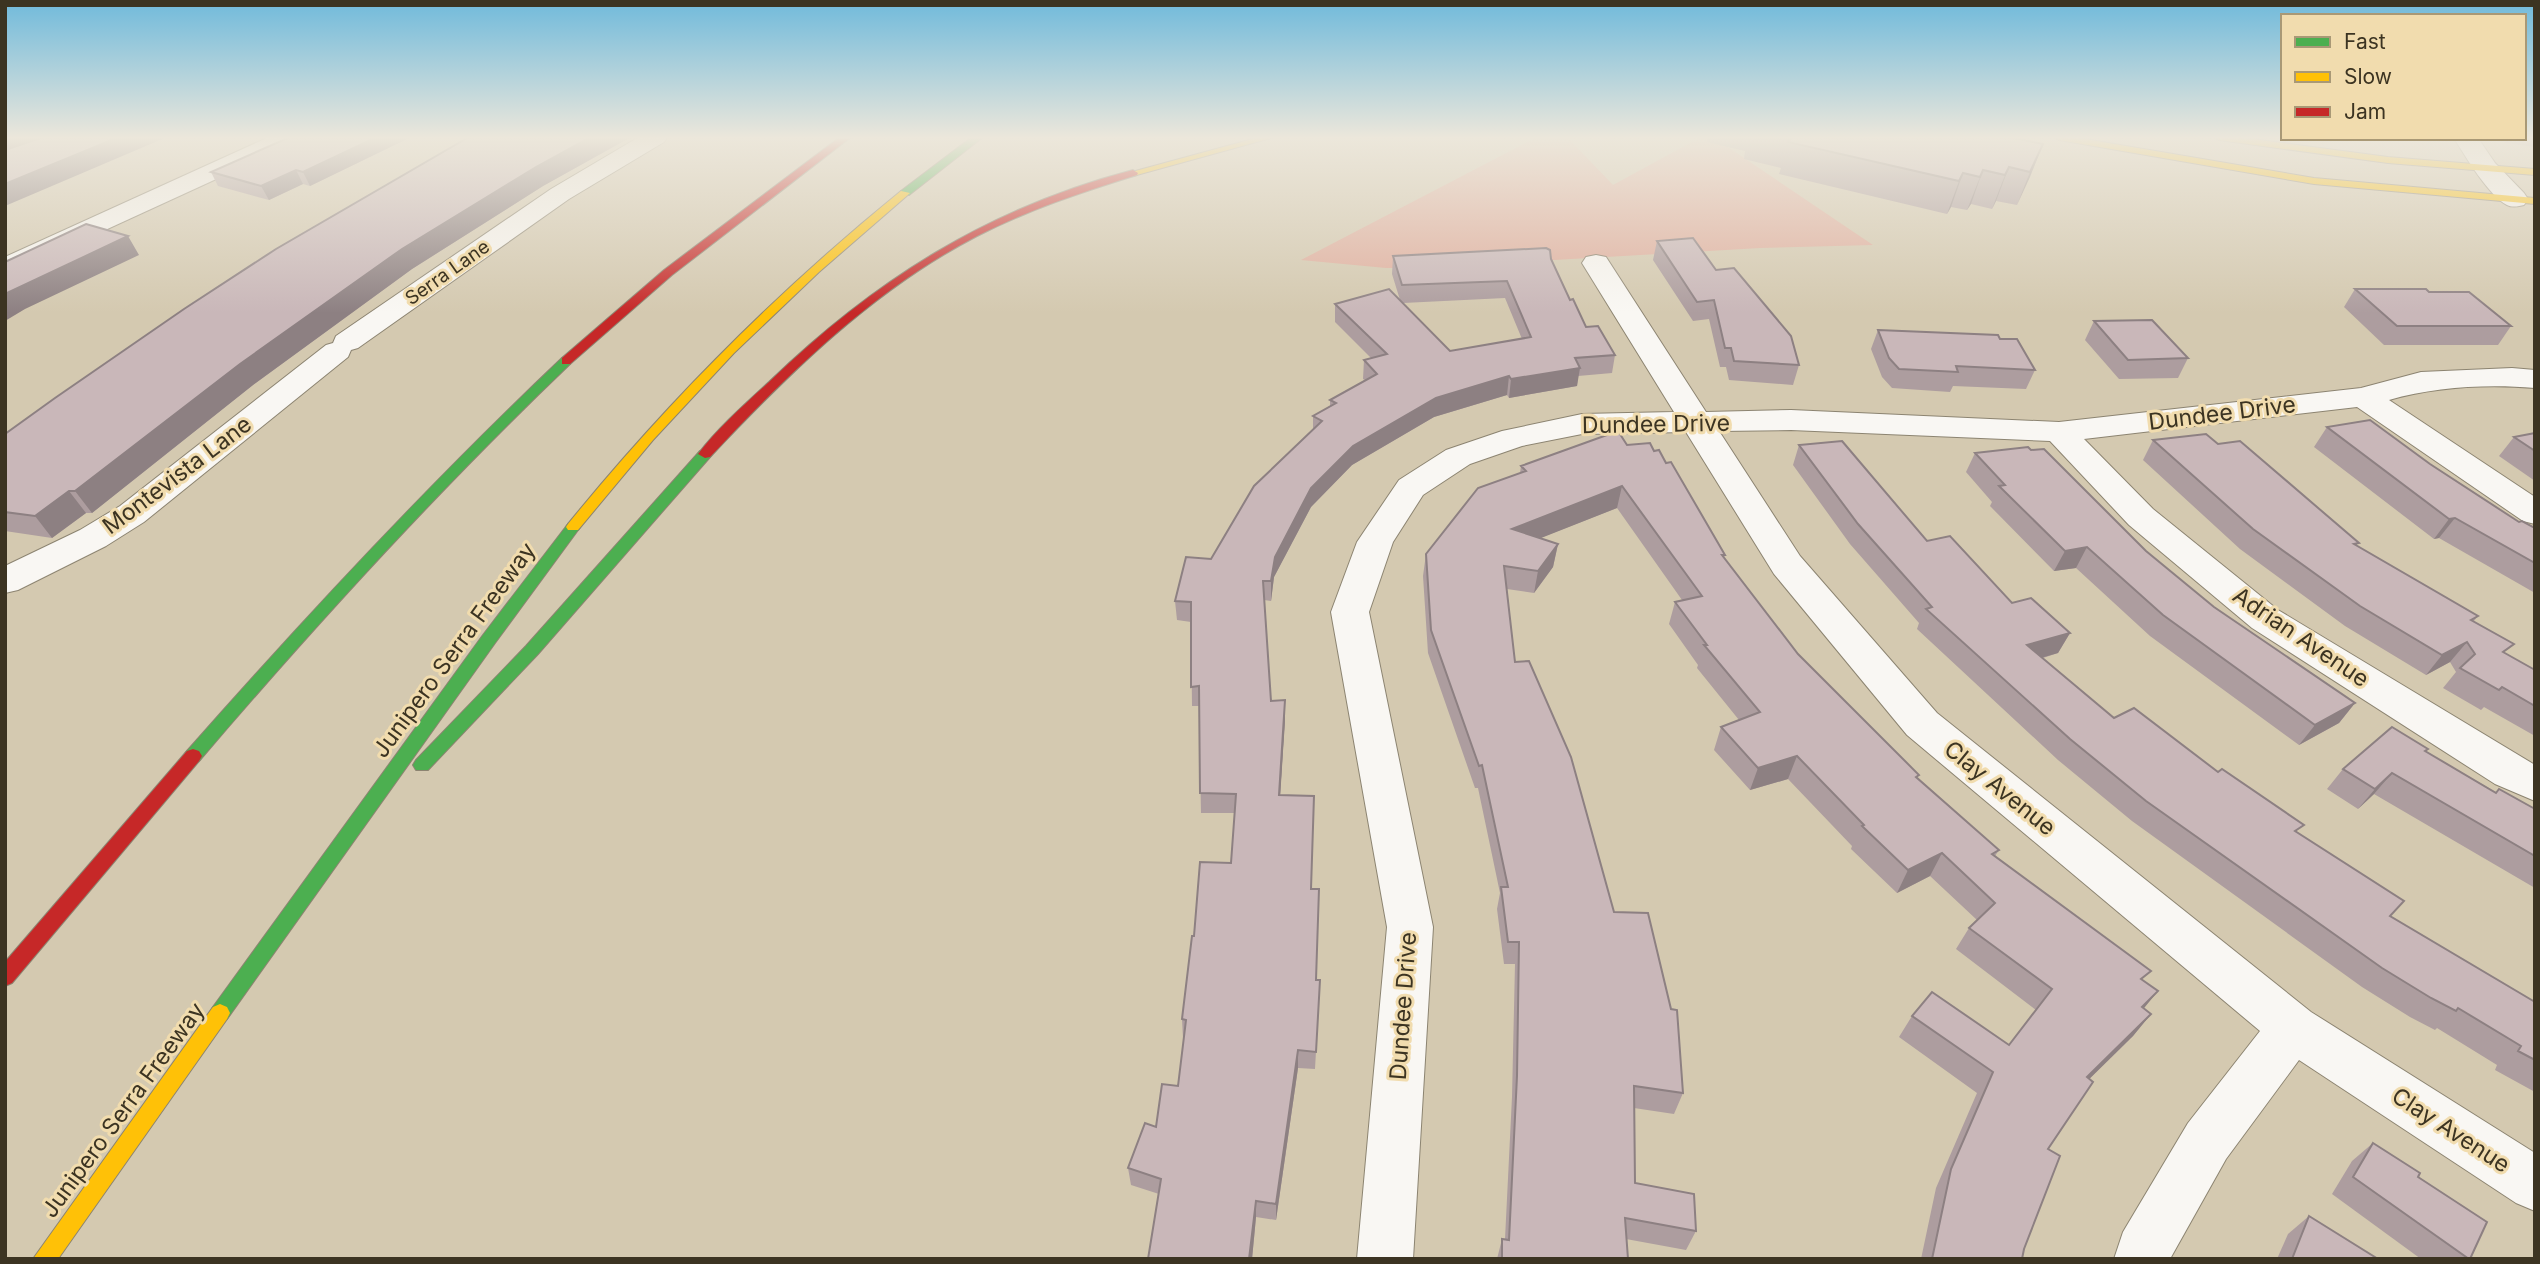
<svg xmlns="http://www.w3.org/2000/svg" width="2540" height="1264" viewBox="0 0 2540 1264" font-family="Inter,sans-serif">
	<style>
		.green { fill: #e0af9f }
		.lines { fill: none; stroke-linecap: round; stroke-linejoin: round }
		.street-casing { stroke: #8c8471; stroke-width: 2 }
		.fast-casing { stroke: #8c8471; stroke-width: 2 }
		.slow-casing { stroke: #8c8471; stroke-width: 2 }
		.jam-casing { stroke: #8c8471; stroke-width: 2 }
		.street { fill: #f9f7f3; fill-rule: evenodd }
		.fast { fill: #4caf50; fill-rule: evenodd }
		.slow { fill: #ffc107; fill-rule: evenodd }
		.jam { fill: #c62828; fill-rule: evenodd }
		.wall { fill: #ad9d9f; fill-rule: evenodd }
		.shaded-wall { fill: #8d8082 }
		.building { fill: #c9b7b9; stroke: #8d8082; stroke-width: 2 }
		.labels { text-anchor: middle; stroke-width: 6; stroke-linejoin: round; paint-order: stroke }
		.far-street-label { font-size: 19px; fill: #3c3422; stroke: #f1dcae }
		.street-label { font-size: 23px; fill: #3c3422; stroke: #f1dcae }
	</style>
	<rect width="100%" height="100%" fill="#d4c9b0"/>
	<!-- green -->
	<polygon class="green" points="1537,137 1567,137 1613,185 1701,137 1713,137 1873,245 1760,248 1419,268 1386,268 1301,260"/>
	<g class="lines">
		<defs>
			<g id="street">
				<polygon points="269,137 300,137 297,142 5,276 5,257"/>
				<polygon points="639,137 667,137 664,142 569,199 358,348 351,350 348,357 144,522 106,546 18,590 5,593 5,566 80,530 120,506 326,345 333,343 336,336 551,189"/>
				<path d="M2454,138H2478L2495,163L2524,193L2528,199L2524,205C2519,206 2513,208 2507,205C2489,196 2465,156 2454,138Z"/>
				<path d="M1596,255L1606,257L1706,412L1791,410L2059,422L2361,388L2421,372L2512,368L2535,370V388C2486,384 2435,387 2389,400L2535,497V524L2523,521L2357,407L2084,439L2153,509L2278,610L2535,765V801L2495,784L2252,628L2129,525L2050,441L1791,430L1719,431L1800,556L1937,713L2311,1012L2535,1153V1211L2516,1203L2299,1060L2226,1159L2170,1259H2114L2123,1232L2188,1123L2260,1031L1907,735L1774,574L1686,432L1582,434L1522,446L1470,464L1423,495L1393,542L1369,612L1433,927L1413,1259H1357L1387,927L1331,612L1357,542L1399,480L1446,450L1502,431L1582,414L1674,412L1582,263L1586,257Z"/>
			</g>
			<g id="fast">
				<polygon points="972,137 983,137 909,195 901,195 901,191"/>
				<path d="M566,357L570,358V364C439,489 317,623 199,761H187L184,756L187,751C307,615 430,483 562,358Z"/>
				<polygon points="705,450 710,451 712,454 710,457 538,654 428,770 416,770 413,765 416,760 526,646 700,451"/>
				<polygon points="573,522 578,524 580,527 578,530 495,643 227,1019 220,1022 213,1019 210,1013 213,1007 483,635 568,524"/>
			</g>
			<g id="slow">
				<polygon points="1260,137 1275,137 1133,176 1128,173"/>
				<polygon points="2054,137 2073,137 2314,178 2535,198 2535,204 2314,184 2059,140"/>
				<polygon points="2214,137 2237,137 2388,157 2535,169 2535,175 2388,163 2219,140"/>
				<path d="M901,191L910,193L819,272L734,353L653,440L578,530H568L566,527L568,524C668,401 778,291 901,191Z"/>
				<polygon points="220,1004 227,1007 230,1013 227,1019 58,1259 33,1259 213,1007"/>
			</g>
			<g id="jam">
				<polygon points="840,137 851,137 672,275 570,364 562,364 562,358 664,270"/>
				<path d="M1133,170L1138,173L1137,175C1082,192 1028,210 977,236C873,290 789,373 710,457L705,458L698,454C718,428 745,404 769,382C876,279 989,208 1133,170Z"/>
				<polygon points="193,749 199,751 202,756 199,761 12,983 5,986 5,962 187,751"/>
			</g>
		</defs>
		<!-- street casing -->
		<use href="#street" class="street-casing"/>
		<!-- fast casing -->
		<use href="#fast" class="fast-casing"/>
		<!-- slow casing -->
		<use href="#slow" class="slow-casing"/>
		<!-- jam casing -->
		<use href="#jam" class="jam-casing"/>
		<!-- street -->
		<use href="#street" class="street"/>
		<!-- fast -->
		<use href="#fast" class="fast"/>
		<!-- slow -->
		<use href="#slow" class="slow"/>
		<!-- jam -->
		<use href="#jam" class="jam"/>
	</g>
	<!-- wall -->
	<g class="wall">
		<polygon points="290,137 411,137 310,186 303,184 269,200 218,186 211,172"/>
		<polygon points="469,137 631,137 543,186 412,269 253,385 92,513 86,513 52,538 5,531 5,434"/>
		<polygon points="1708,137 2009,137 2043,144 2017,205 1996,201 1992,209 1971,204 1967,210 1951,207 1947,214 1779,174 1781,168 1744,159 1745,151 1707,142"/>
		<polygon points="2524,137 2535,137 2535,147 2505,143 2502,138 2524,138"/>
		<polygon points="1657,241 1716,270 1799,365 1793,385 1729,380 1726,367 1720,367 1709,319 1693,321 1653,260"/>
		<path d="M1393,256L1551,259L1570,300L1586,327L1615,355L1612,373L1578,376L1577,386L1509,398L1507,395L1434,417L1352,465L1311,507L1274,577L1271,601L1264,600L1271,701L1285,720L1280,795L1311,889L1316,980H1320L1315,1069L1298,1068L1276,1220L1256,1217L1252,1259H1148L1159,1194L1131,1185L1128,1168L1156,1127L1178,1086L1184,1038H1183L1182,1019L1194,936L1231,863L1235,813H1201L1199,706H1192L1191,622L1177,620L1175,601L1211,559L1313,430V416L1330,407V400L1365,380L1363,379L1364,360L1371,358L1335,322V304L1400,300L1392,274ZM1505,298L1522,339L1450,351L1403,303Z"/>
		<polygon points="2355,289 2429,292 2511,326 2498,345 2384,345 2344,307"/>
		<polygon points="2094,321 2188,358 2178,378 2119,379 2085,340"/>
		<polygon points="1878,330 2000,339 2035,370 2026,389 1953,386 1950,392 1892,388 1882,377 1871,349"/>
		<polygon points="2327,427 2430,464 2519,522 2535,528 2535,593 2439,538 2434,539 2314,447"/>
		<polygon points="2535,433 2535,481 2499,456 2514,437"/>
		<polygon points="2153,440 2218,444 2357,546 2478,616 2473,622 2505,654 2535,670 2535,736 2484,707 2481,710 2443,688 2456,672 2450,662 2426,675 2345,626 2240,549 2143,460"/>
		<polygon points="1627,445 1654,451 1666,463 1725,555 1724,558 1798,654 1918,778 1999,850 1995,856 2143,980 2144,1009 2151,1014 2133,1036 2089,1079 2048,1149 2022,1259 1921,1259 1936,1188 1977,1093 1899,1037 1912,1016 2009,1045 2036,1010 1956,949 1969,928 1977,920 1930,876 1897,893 1851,849 1852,846 1788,779 1750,790 1714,750 1721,727 1739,720 1697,668 1698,665 1669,624 1675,602 1682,600 1617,508 1540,538 1558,544 1553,567 1534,593 1507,589 1515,662 1614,912 1683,1093 1674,1114 1634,1108 1635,1183 1696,1231 1686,1250 1626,1239 1628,1259 1497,1259 1502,1239 1505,1239 1512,1097 1515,964 1504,964 1497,909 1500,893 1478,788 1475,788 1428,653 1423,576 1426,554 1520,473 1521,466"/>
		<polygon points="1799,445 2012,603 2070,633 2058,653 2043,658 2114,718 2297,833 2390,916 2535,1002 2535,1092 2495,1070 2497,1065 2437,1028 2435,1030 2410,1017 2362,987 2132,821 2058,760 1917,629 1919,623 1850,544 1793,465"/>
		<polygon points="1975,453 2146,551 2214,607 2355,703 2339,723 2299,745 2150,636 2076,568 2054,571 1990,506 1992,502 1966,472"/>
		<polygon points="2426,752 2496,792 2535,809 2535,888 2374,794 2358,809 2327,789 2343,769"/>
		<polygon points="2373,1143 2418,1177 2470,1259 2421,1259 2332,1194 2352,1161"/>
		<polygon points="2309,1216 2378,1259 2277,1259 2288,1234"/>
	</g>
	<!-- shaded-wall -->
	<g class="shaded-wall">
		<polygon points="5,137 42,137 5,151"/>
		<polygon points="119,137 167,137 5,206 5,184"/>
		<polygon points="377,137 411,137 310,186 303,172"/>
		<polygon points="591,137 631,137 543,186 412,269 253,385 92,513 75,491 240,364 402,249 536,167"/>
		<polygon points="2043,144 2030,177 2017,205 2030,172"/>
		<polygon points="2009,167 1996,201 1992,209 2005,175"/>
		<polygon points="296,170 303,184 269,200 261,186"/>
		<polygon points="1983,170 1971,204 1967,210 1980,177"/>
		<polygon points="1963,173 1951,207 1947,214 1959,181"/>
		<polygon points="128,236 139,255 25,309 5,321 5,294"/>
		<polygon points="1580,368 1577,386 1509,398 1511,379"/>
		<polygon points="1509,376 1507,395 1434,417 1352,465 1311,507 1274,577 1271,601 1271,581 1275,557 1311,488 1353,446 1436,398"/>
		<polygon points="1622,486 1617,508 1508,551 1512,529"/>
		<polygon points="69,491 86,513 52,538 35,516"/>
		<polygon points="2455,518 2439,538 2434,539 2449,519"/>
		<polygon points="1558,544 1553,567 1534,593 1538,571"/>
		<polygon points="2087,547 2076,568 2054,571 2065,551"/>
		<polygon points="2070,633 2058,653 2017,665 2027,645"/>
		<polygon points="2467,642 2450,662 2426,675 2442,655"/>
		<polygon points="1285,700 1285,720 1279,814 1279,795"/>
		<polygon points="2355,703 2339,723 2299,745 2315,725"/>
		<polygon points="1797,756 1788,779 1750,790 1758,768"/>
		<polygon points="2392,773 2374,794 2358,809 2375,789"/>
		<polygon points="1942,853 1930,876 1897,893 1908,870"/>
		<polygon points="2158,991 2140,1013 2142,1007"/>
		<polygon points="2151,1014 2133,1036 2070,1098 2087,1077"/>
		<polygon points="1298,1050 1298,1068 1276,1220 1276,1204"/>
		<polygon points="1256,1201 1256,1217 1252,1259 1249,1259"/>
	</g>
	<!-- building -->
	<g class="building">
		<polygon points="43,137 119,137 5,184 5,150"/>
		<polygon points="290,137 377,137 303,172 296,170 261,186 211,172"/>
		<polygon points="469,137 591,137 536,167 402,249 240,364 75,491 69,491 35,516 5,512 5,434 55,398 184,309 276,249"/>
		<polygon points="1792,137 2009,137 2043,144 2030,172 2009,167 2005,175 1983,170 1980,177 1963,173 1959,181 1788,142"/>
		<polygon points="86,224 128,236 5,294 5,262"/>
		<polygon points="1693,238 1716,270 1734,268 1791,336 1799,365 1734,361 1731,348 1725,348 1714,300 1697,302 1657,241"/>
		<polygon points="1546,248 1550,250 1551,259 1570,300 1573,299 1586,327 1598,326 1615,355 1575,358 1580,368 1511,379 1509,376 1436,398 1353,446 1311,488 1275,557 1271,581 1263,581 1271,701 1285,700 1279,795 1314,796 1311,889 1319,889 1316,980 1320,980 1316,1052 1298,1050 1276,1204 1256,1201 1249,1259 1148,1259 1161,1179 1128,1168 1145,1123 1156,1127 1162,1084 1178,1086 1186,1020 1182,1019 1192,936 1194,936 1200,862 1231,863 1236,794 1200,793 1199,686 1191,687 1191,602 1175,601 1186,557 1211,559 1254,486 1322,421 1313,416 1336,403 1330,400 1377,374 1364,360 1387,354 1335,304 1389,289 1450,351 1531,337 1507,281 1402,285 1393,256"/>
		<polygon points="2355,289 2426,289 2429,292 2469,292 2511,326 2397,326"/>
		<polygon points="2152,320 2188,358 2128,360 2094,321"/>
		<polygon points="1878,330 1998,335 2000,339 2017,339 2035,370 1956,366 1958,372 1899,369 1889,358"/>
		<polygon points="2370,420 2430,464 2519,522 2522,521 2535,528 2535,563 2455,518 2449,519 2327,427"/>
		<polygon points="1618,431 1627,445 1650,443 1654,451 1659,450 1666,463 1671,462 1725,555 1722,555 1798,654 1919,775 1916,777 1999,850 1992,854 2151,971 2141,979 2158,991 2142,1007 2151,1014 2087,1077 2093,1082 2048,1149 2060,1156 2024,1249 2022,1259 1932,1259 1951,1169 1993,1072 1912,1016 1932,992 2009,1045 2052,989 1969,928 1995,903 1942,853 1908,870 1862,826 1864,825 1797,756 1758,768 1721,727 1760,712 1704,645 1707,645 1675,602 1702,596 1622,486 1512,529 1558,544 1538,571 1504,566 1515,662 1529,661 1571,757 1614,912 1648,913 1671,1009 1677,1010 1683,1093 1634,1086 1635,1183 1694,1194 1696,1231 1625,1218 1628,1259 1502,1259 1502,1239 1509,1240 1517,1076 1519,942 1508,942 1501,887 1508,887 1482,765 1479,766 1431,630 1426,554 1478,488 1526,471 1521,466"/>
		<polygon points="2535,433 2535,451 2514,437"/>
		<polygon points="2206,434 2218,444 2240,441 2359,543 2354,544 2478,616 2471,620 2514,644 2503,652 2535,670 2535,706 2502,687 2499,690 2460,668 2475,654 2467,642 2442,655 2360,606 2253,529 2153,440"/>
		<polygon points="1842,441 1927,541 1950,536 2012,603 2031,598 2070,633 2027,645 2114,718 2134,708 2218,772 2222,769 2304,825 2295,831 2404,901 2390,916 2535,1002 2535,1060 2518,1051 2521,1046 2458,1008 2456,1011 2431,998 2382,968 2146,801 2070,739 1926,609 1932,607 1858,524 1799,445"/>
		<polygon points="2028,447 2031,450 2044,449 2146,551 2214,607 2355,703 2315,725 2163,615 2087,547 2065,551 1999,486 2005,485 1975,453"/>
		<polygon points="2392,727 2428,749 2425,751 2496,793 2499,789 2535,809 2535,856 2392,773 2375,789 2343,769"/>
		<polygon points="2373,1143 2420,1173 2418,1177 2487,1222 2470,1259 2469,1259 2353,1177"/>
		<polygon points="2309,1216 2378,1259 2292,1259"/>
	</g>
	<!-- sky -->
	<linearGradient id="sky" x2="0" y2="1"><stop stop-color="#70badb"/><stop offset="0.44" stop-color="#ece7db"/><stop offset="1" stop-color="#ece7db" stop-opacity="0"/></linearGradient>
	<rect width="2540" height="313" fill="url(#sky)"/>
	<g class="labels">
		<!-- far-street labels -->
		<g class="far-street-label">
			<text transform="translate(447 272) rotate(-35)" y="7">Serra Lane</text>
		</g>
		<!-- street labels -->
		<g class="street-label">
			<text transform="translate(2222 413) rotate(-7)" y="8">Dundee Drive</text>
			<text transform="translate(1656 424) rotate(-1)" y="8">Dundee Drive</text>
			<text transform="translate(177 475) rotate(-37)" y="8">Montevista Lane</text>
			<text transform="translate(2301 637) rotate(34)" y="8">Adrian Avenue</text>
			<text transform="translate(454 650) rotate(-54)" y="8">Junipero Serra Freeway</text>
			<text transform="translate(2000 788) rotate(39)" y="8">Clay Avenue</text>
			<text transform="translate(1403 1006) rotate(-86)" y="8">Dundee Drive</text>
			<text transform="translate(123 1110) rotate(-54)" y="8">Junipero Serra Freeway</text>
			<text transform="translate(2451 1130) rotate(33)" y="8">Clay Avenue</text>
		</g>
	</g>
	<!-- border -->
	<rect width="2540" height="1264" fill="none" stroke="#3c3422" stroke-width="14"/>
	<!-- legend -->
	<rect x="2281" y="14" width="245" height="126" fill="#f1dcae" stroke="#a99976" stroke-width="2"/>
	<rect x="2295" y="37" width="35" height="10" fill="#4caf50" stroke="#a99976" stroke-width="2"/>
	<text x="2344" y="49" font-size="21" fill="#3c3422">Fast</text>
	<rect x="2295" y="72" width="35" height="10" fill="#ffc107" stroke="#a99976" stroke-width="2"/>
	<text x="2344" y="84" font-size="21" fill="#3c3422">Slow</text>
	<rect x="2295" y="107" width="35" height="10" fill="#c62828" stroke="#a99976" stroke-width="2"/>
	<text x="2344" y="119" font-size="21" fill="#3c3422">Jam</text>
</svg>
